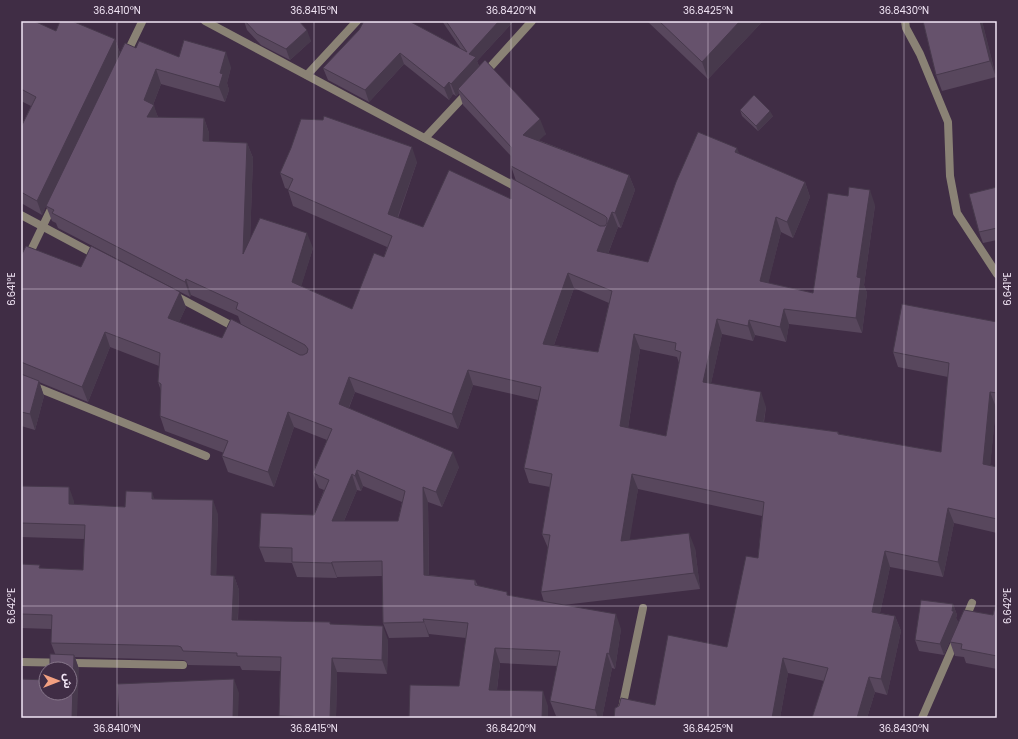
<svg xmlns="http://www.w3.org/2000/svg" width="1018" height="739" viewBox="0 0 1018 739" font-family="Poppins,'Noto Sans Arabic',sans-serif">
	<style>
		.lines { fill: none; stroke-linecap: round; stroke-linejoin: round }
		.minor { stroke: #8a8275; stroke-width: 8 }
		.wall { fill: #58475d; fill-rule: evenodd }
		.shaded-wall { fill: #47394c }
		.building { fill: #66526c; stroke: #47394c; fill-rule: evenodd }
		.ticks { fill: none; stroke: #f1e5f5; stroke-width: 1; stroke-opacity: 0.45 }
		.neatline { fill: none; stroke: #f1e5f5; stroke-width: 1.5 }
		.ticks-label { font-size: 10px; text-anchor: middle; fill: #f1e5f5 }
	</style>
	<rect width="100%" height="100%" fill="#402d45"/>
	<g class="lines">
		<!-- minor -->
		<g class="minor">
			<polyline points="205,21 520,189"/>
			<polyline points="905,21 906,28 920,54 948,122 950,176 957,213 997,274"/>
			<polyline points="126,55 142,22"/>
			<polyline points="484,74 532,21"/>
			<polyline points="307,75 357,21"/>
			<polyline points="425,138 468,92"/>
			<polyline points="21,215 98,256"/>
			<polyline points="21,271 53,205"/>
			<polyline points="174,295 238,329"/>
			<polyline points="21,381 206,456"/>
			<polyline points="965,620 972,603"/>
			<polyline points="21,662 183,665"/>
			<polyline points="620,718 643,608"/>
			<polyline points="922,718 956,640"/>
		</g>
	</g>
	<!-- wall -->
	<g class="wall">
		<path d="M21,21L56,31L115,39L120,53L136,48L179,57L231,67L227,83L229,90L225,102L161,84L153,105L158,117L204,118L209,133V142L247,143L253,158L250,240L313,248L301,286L352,309L384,257L387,247L293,206L288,190V189L285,188L280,173L417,162L398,218L423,227L511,199L516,181L511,166V156L463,105L459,93L456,96L453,94L449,100L404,64L369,102L328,80L323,68L359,30L461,49L442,21H514L477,61L479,66L546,134L538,140L629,175L635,190L621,228L618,227L608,254L648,262L739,154L805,182L810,197L793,238L781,232L768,283L813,293L875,205L864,285L867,293L862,333L789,324L786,342L755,335L753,341L722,334L711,383L766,407L764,422L838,432L839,434L941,452L948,377L898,367L893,352L997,322V407H996L990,465L997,467V533L954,523L943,577L890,567L880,613L895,616L901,631L887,695L875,692L867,718H812L824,681L788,673L780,718H614L655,705L727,647L758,558L762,516L638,489L629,540L695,548L700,589L563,605L621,629L615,669L612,668L602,718H564L556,716L550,701L557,666L500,663L497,690L548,706V718H409L459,686L466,638L429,634V637L389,638L383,623L382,576L337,577V578L297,577L292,563L265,562L259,547L314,515L324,490L319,488L313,473L327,440L294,427L274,487L228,472L222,456L224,453L165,431L160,416L161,391L158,382L159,366L110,347L88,402L39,382L44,396L35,430L21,426V255L186,307L179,322L222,338L241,324L238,316L191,295L190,297L58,228L56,223L52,221L46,206L42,215L21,203V127L31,106L21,101ZM574,288L609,303L598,352L554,345ZM640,349L677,357L679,363L666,436L628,428ZM473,385L538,400L524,468L529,483L550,487L542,534L548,548L541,592L544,602L508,595L478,586L475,580L429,575L428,502L442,507L459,467L349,408L355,392L458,429ZM363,486L402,502L398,521H344L357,490L361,491Z"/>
		<polygon points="244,21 299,21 311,41 290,60 261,45 247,30"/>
		<polygon points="647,21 763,21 708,79"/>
		<polygon points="923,21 982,21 996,77 942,91 936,75"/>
		<polygon points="740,110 773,116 758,131 742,116"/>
		<polygon points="997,187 997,240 983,243 979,232"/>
		<polygon points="21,486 74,501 74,504 125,507 154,499 218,514 216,575 234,576 239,590 238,620 331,624 388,640 387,674 337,672 336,718 280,718 279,716 280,671 242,670 240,666 188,665 186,661 183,660 75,657 79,669 70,693 51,643 51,629 21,628 21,564 41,568 83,570 84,539 21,537"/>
		<polygon points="953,604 957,615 956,618 958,622 944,655 919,651 915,640"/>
		<polygon points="997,607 997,669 966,663 964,657 955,656 950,642 993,615"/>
	</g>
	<!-- shaded-wall -->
	<g class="shaded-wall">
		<polygon points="499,21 514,21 477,61 480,69 458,89 459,93 456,96 451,84 469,54"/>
		<polygon points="740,21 763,21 708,79 702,62"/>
		<polygon points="980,21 982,21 996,77 990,61"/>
		<polygon points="307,30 311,41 290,60 286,49"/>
		<polygon points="115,39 120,54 42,215 37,201"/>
		<polygon points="226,52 231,67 227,83 229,90 225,102 219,87 220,73"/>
		<polygon points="400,53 404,64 369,102 365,90"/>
		<polygon points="156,69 161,84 151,110 154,105 159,121 147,117 144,100"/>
		<polygon points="449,82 453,94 449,100 444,88"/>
		<polygon points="770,111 773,116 758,131 756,126"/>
		<polygon points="204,118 209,133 209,157 203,141"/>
		<polygon points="540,119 546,134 529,150 523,135"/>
		<polygon points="247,143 253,158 249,269 243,254"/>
		<polygon points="412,147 417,162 393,230 388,214"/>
		<polygon points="737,148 743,163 735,152"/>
		<polygon points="629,175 635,190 621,228 615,213"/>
		<polygon points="805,182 810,197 793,238 787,222"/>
		<polygon points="870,190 875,205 864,285 867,293 862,333 856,318 857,277"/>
		<polygon points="612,212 618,227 603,267 597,251"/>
		<polygon points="776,217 781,232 765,297 760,281"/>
		<polygon points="307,233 313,248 298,297 292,282"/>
		<polygon points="568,273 574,288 549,359 543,344"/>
		<polygon points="186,279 191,295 190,297 185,282"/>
		<polygon points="180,292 186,307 174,333 168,318"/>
		<polygon points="784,309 789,324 786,342 780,327"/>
		<polygon points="717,319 722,334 708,397 703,382"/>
		<polygon points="749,320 755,335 753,341 748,326"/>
		<polygon points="105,332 110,347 88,402 82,387"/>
		<polygon points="634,334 640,349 626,441 620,426"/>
		<polygon points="468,370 473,385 458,429 452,414"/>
		<polygon points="349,377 355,392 344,419 339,404"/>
		<polygon points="39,381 44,396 35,430 30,414"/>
		<polygon points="761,392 766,407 761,436 756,421"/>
		<polygon points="990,392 996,407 989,479 983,464"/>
		<polygon points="288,412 294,427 274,487 268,472"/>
		<polygon points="453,452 459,467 442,507 436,492"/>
		<polygon points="357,470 363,486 361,491 355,476"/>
		<polygon points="352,474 357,490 337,537 332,521"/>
		<polygon points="632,474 638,489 627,557 621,541"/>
		<polygon points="69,487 74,501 74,518 69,504"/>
		<polygon points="423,487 428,502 429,590 424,575"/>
		<polygon points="152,492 157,506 152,499"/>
		<polygon points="213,500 218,514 216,589 211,575"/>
		<polygon points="948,508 954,523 943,577 938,562"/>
		<polygon points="689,533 695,548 700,589 694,573"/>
		<polygon points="885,551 890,567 877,627 872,612"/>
		<polygon points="332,562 337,577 337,578 331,563"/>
		<polygon points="234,576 239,590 237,633 232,620"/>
		<polygon points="953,604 957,615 956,618 958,622 944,655 940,644 952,611"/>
		<polygon points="616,614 621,629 615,669 609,654"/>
		<polygon points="895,616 901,631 887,695 881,679"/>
		<polygon points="423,619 429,634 429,637"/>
		<polygon points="383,626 388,640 387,674 382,660"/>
		<polygon points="495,648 500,663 495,705 489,690"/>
		<polygon points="607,653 612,668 602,718 598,718 595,710"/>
		<polygon points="74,655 79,669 77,718 72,718"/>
		<polygon points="332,658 337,672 336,718 330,718"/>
		<polygon points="783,658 788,673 780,718 772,718"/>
		<polygon points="869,677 875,692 867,718 857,718"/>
		<polygon points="234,679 239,693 238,718 233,718"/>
		<polygon points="543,691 548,706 548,718 542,718"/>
	</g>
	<!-- building -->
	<g class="building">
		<polygon points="21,21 34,21 56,31 60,21 72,21 115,39 37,201 21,192 21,127 36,97 21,89"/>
		<polygon points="245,21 299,21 307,30 286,49 257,34"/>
		<polygon points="364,21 409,21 467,52 446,21 499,21 469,54 476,57 451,84 449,82 444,88 400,53 365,90 323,68 359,30"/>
		<polygon points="659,21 740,21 702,62"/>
		<polygon points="923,21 980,21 990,61 936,75"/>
		<path d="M184,40L226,52L220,73L223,74L219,87L156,69L144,100L154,105L147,117L204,118L203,141L247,143L243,254L260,218L307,233L292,282L352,309L374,253L384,257L392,236L288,190L293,179L280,173L291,148L301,119L323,120L324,116L412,147L388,214L423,227L449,170L511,199V178L600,226H605L607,223V218L605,216L511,166V147L458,89L485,60L540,119L523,135L629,175L615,213L612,212L597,251L648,262L676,182L698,132L737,148L735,152L805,182L787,222L776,217L760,281L813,293L828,193L848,196L849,187L870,190L857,277L861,278L856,318L784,309L780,327L749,320L748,326L717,319L703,382L761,392L756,421L838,432V434L941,452L949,363L893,352L902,304L997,322V393L990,392L983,464L997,467V519L948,508L938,562L885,551L872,612L895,616L881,679L869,677L857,718H812L828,668L783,658L772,718H614L615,708L619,706L621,698L655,705L668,635L727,647L746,556L758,558L764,502L632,474L621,541L689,533L694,573L541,592L550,535L542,534L552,474L524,468L541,387L468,370L452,414L349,377L339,404L453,452L436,492L423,487L424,575L475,580V585L507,592V595L616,614L609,654L607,653L595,710L550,701L560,651L495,648L489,690L543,691L542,718H409L410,685L459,686L468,623L423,619L424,622L383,623L382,561L332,562L331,563L292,562V548L259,547L261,513L314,515L329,480L313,473L332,429L288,412L268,472L222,456L228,441L160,416L161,384L158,382L160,353L105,332L82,387L21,362V256L26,246L81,267L91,246L180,292L168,318L222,338L231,319L300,355H303L307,353L308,349L305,345L236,309L238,303L186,279L185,282L52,213L54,210L46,206L125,43L136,48L139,41L179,57ZM568,273L612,291L598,352L543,344ZM634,334L676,343L675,350L681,352L666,436L620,426ZM357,470L405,491L398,521H332L352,474L355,476Z"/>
		<polygon points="754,95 770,111 756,126 740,110"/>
		<polygon points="997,187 997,228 979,232 969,194"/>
		<polygon points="21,374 39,381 30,414 21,412"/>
		<polygon points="21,486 69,487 69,504 125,507 126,491 152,492 152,499 213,500 211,575 234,576 232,620 330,622 330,624 383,626 382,660 332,658 330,718 311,718 311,717 279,716 281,657 237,656 237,653 183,651 181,647 178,646 51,643 52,615 21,614 21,564 40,565 39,568 83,570 85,525 21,523"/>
		<polygon points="921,600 953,604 952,611 954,611 940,644 915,640"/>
		<polygon points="995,607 997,607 997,656 961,649 962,644 950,642 964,610 993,615"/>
		<polygon points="50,654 74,655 72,718 21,718 21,679 46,680 46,693 70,693 70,669 50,669"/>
		<polygon points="234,679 233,718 119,718 117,684"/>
	</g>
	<!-- ticks -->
	<path class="ticks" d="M117,21V718M314,21V718M511,21V718M708,21V718M904,21V718M21,289H997M21,606H997"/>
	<!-- border -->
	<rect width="1018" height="739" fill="none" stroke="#402d45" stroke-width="44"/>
	<!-- north arrow -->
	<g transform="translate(58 681) rotate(90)"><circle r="19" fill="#402d45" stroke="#87778b"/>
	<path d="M0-3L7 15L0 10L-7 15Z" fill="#f3a081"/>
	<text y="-6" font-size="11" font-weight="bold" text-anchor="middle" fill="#f1e5f5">ش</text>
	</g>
	<rect x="22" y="22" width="974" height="695" class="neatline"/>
	<g class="ticks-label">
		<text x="117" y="14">36.8410°N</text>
		<text x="314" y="14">36.8415°N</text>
		<text x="511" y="14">36.8420°N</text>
		<text x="708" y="14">36.8425°N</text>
		<text x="904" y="14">36.8430°N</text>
		<text transform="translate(1007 289) rotate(-90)" y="4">6.641°E</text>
		<text transform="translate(11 289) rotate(-90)" y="4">6.641°E</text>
		<text transform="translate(1007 606) rotate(-90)" y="4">6.642°E</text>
		<text transform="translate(11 606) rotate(-90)" y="4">6.642°E</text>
		<text x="117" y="732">36.8410°N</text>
		<text x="314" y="732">36.8415°N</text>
		<text x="511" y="732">36.8420°N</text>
		<text x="708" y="732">36.8425°N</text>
		<text x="904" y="732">36.8430°N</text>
	</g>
</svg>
